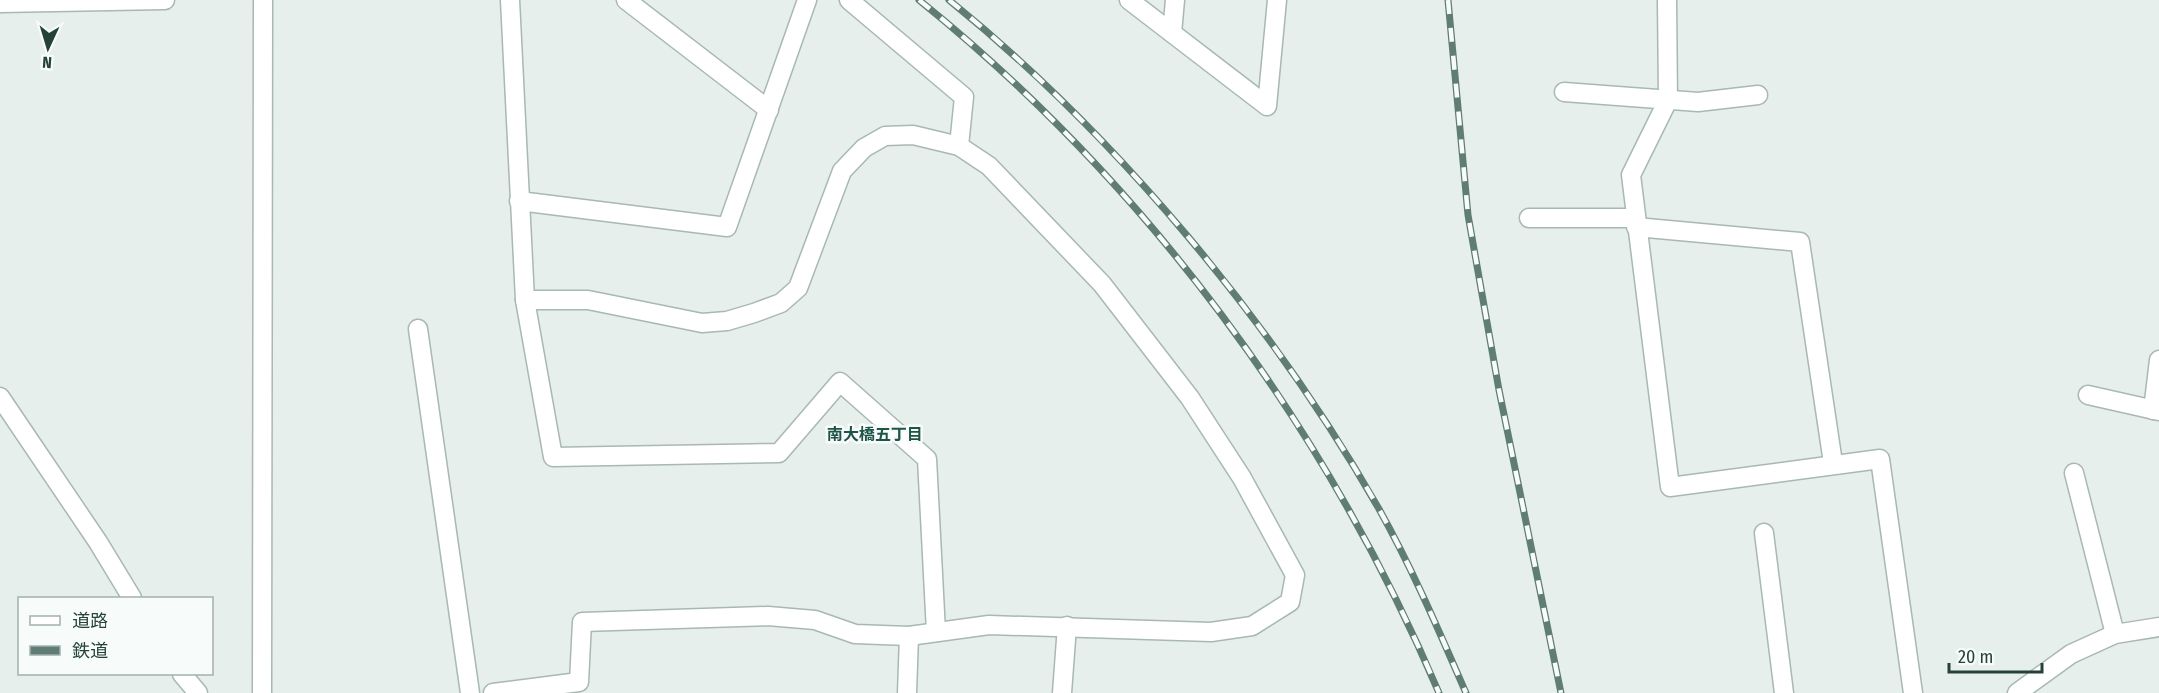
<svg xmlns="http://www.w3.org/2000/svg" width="2159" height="693" viewBox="0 0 2159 693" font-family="'Fira Sans Condensed','Noto Sans JP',sans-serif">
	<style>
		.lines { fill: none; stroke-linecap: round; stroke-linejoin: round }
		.minor-casing { stroke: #a8b8b2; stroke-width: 21 }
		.tertiary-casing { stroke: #a8b8b2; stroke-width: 21 }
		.minor { stroke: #fff; stroke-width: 18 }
		.tertiary { stroke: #fff; stroke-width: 18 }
		.rail-casing { stroke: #5f7d75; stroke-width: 7 }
		.rail { stroke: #f7fbf9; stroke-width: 4.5; stroke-dasharray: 14; stroke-linecap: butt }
		.labels { text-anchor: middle; stroke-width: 5; stroke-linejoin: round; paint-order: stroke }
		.neighbourhood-label { font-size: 16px; font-weight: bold; fill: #1f5548; stroke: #f7fbf9 }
	</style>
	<rect width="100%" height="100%" fill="#e6efeb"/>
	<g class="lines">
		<defs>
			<g id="minor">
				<polyline points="626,0 769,110"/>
				<polyline points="849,0 964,97 959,146"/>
				<polyline points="1129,0 1267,106 1277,0"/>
				<polyline points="1667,0 1668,100 1631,175 1670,487 1880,459 1913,693"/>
				<polyline points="0,3 165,0"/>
				<polyline points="1172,33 1175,0"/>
				<polyline points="1564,92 1698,102 1758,95"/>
				<polyline points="519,201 727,227 807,0"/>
				<polyline points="1529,218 1635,218"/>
				<polyline points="1636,227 1800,242 1833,463"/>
				<polyline points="525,300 553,457 779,453 840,382 927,459 936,632"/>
				<polyline points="418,329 470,693"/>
				<polyline points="2088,395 2159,411"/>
				<polyline points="0,397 98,542 132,598"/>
				<polyline points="2153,410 2159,360"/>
				<polyline points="2074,473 2115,634"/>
				<polyline points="1764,533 1784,693"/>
				<polyline points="182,674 198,693"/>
				<polyline points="493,693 579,682 582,622 768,616 815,620 855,634 909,636 989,625 1211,632 1252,626 1290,602 1295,575 1242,478 1190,398 1102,284 989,166 959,146 913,135 885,136 864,148 842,171 798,288 781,303 754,313 727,321 702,323 588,300 525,300 510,0"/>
				<polyline points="907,693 909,636"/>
				<polyline points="1062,693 1067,626"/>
				<polyline points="2017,693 2071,654 2115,634 2159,627"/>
			</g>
			<polyline id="tertiary" points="262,693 263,0"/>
		</defs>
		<!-- minor casing -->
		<use href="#minor" class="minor-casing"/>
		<!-- tertiary casing -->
		<use href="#tertiary" class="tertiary-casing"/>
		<!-- minor -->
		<use href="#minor" class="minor"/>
		<!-- tertiary -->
		<use href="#tertiary" class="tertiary"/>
		<defs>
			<g id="rail">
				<path d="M919,0C1146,183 1325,425 1439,693"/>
				<path d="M949,0C1116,135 1273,323 1379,509C1412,568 1439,631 1466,693"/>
				<polyline points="1448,0 1468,215 1499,390 1561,693"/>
			</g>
		</defs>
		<!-- rail casing -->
		<use href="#rail" class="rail-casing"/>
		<!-- rail -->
		<use href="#rail" class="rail"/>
	</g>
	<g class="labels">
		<!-- neighbourhood labels -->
		<g class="neighbourhood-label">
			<text x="875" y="440">南大橋五丁目</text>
		</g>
	</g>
	<!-- legend -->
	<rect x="18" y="597" width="195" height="78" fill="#f7fbf9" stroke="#a3b1ad" stroke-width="1.5"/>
	<rect x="30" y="616" width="30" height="9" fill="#ffffff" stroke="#a3b1ad" stroke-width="1.5"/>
	<text x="72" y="627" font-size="18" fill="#24423a">道路</text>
	<rect x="30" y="646" width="30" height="9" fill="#5f7d75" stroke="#a3b1ad" stroke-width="1.5"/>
	<text x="72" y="657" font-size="18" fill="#24423a">鉄道</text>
	<!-- north arrow -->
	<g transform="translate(48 48) rotate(184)" stroke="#f7fbf9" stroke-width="4.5" paint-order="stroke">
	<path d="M0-4.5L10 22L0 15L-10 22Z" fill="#24423a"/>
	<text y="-9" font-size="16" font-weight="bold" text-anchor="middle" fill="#24423a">N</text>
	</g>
	<!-- scale -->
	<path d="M1949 663v9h93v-9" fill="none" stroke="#24423a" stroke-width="3"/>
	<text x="1958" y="663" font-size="18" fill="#24423a" stroke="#f7fbf9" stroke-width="4.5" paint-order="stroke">20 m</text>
</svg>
